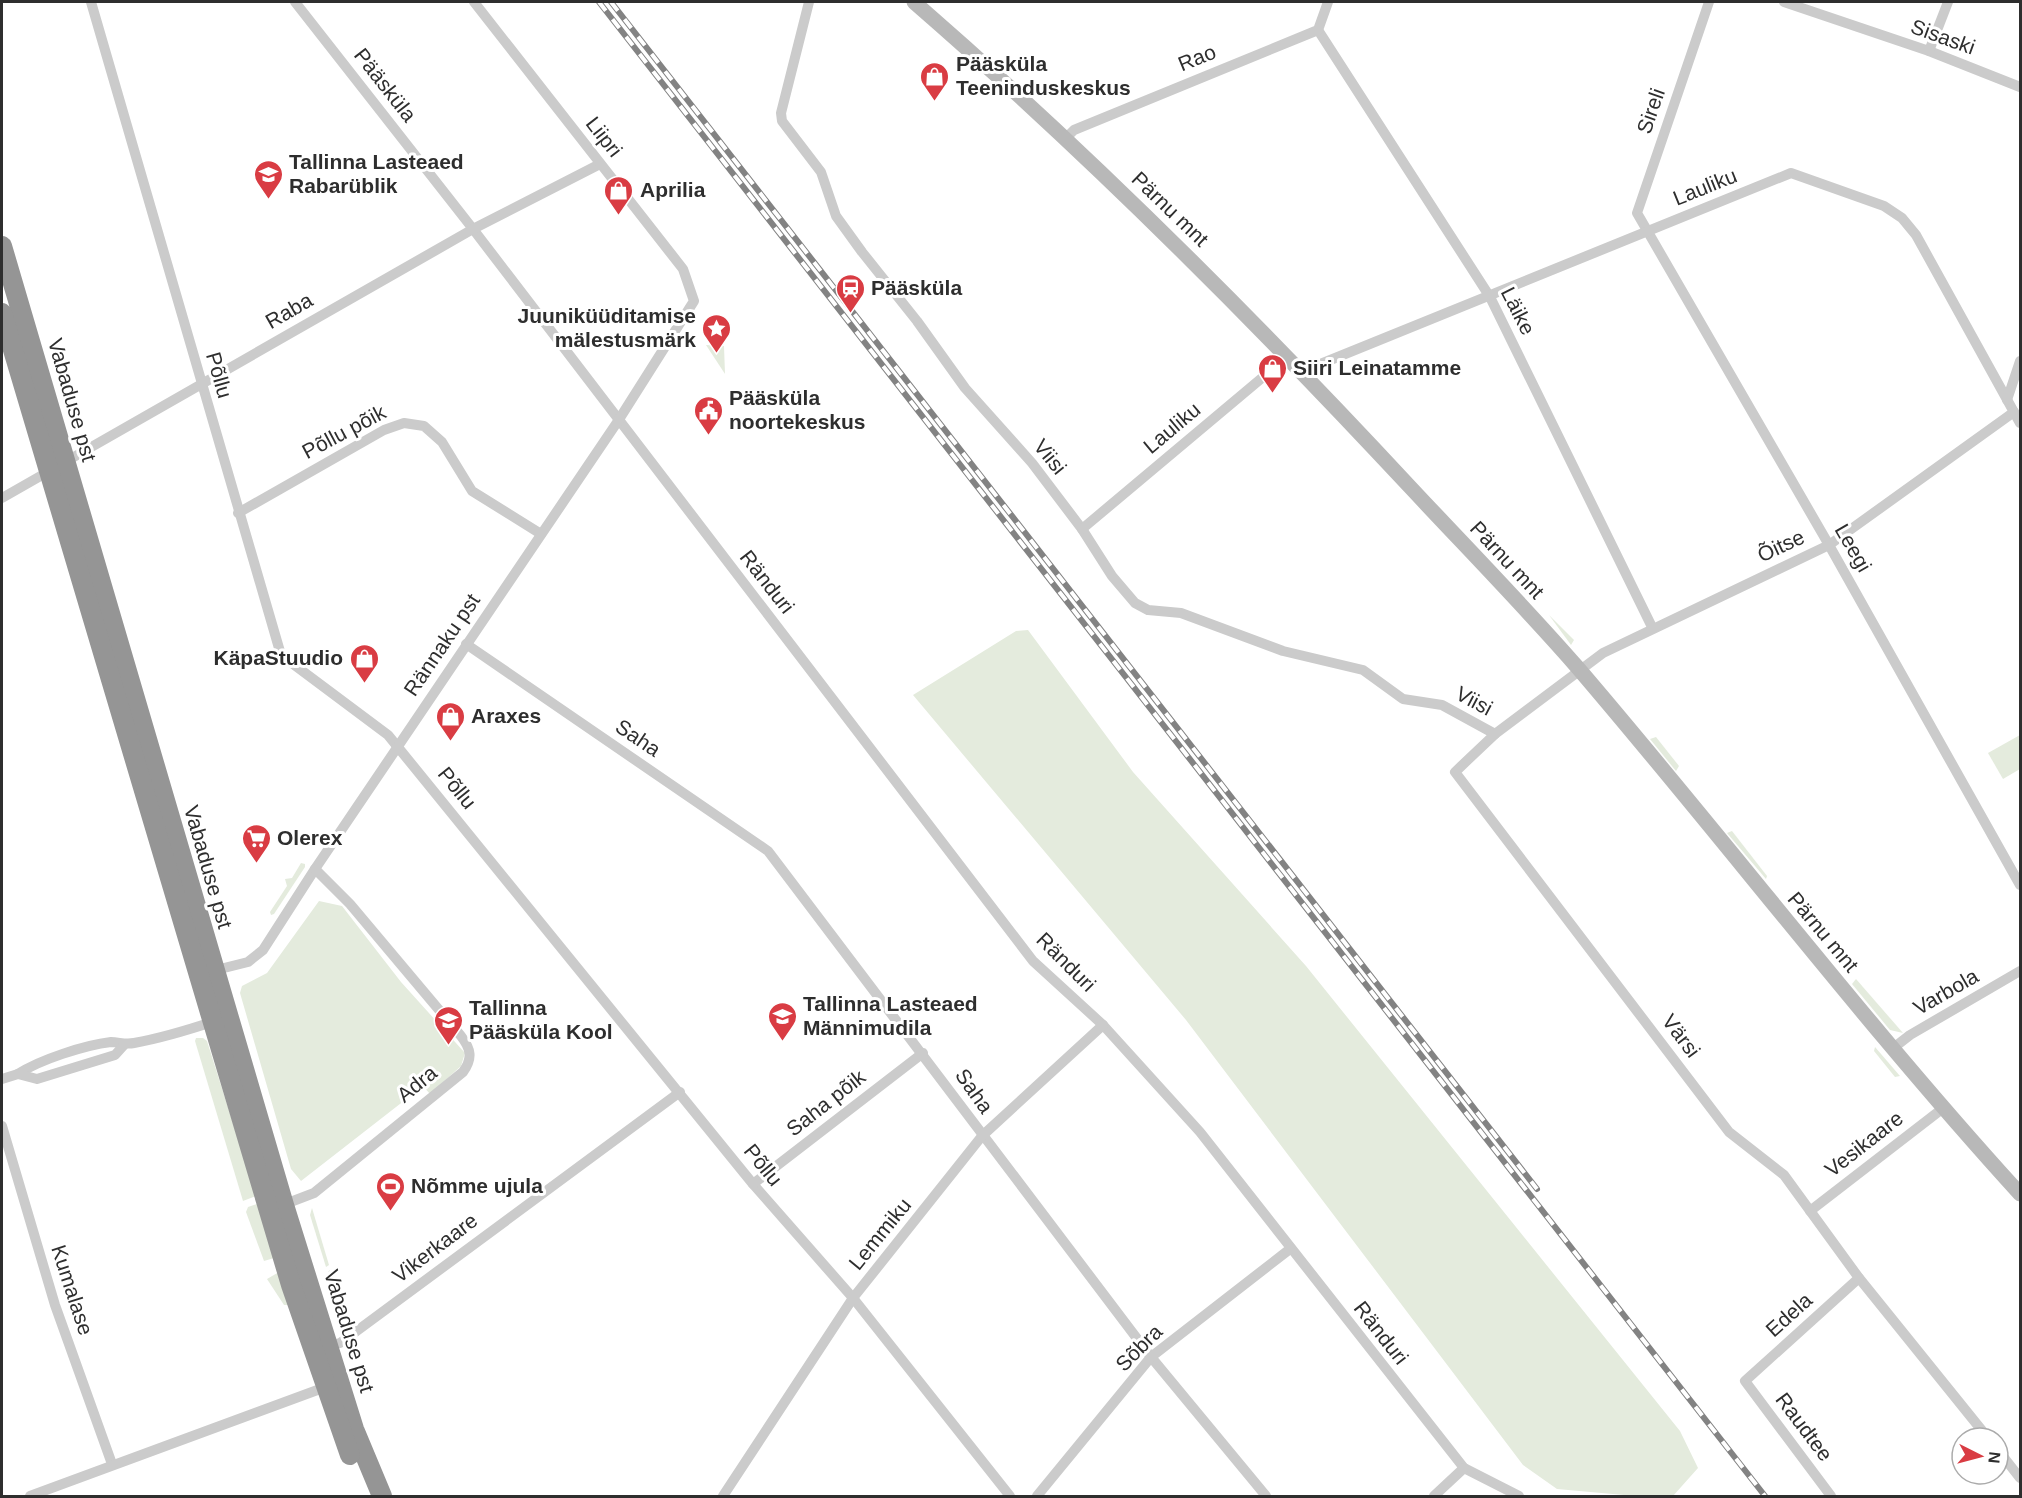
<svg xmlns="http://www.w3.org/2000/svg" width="2022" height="1498" viewBox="0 0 2022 1498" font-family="Helvetica,sans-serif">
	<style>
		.green { fill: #e4ebdd }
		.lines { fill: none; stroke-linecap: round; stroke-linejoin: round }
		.street { stroke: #cbcbcb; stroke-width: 10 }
		.secondary { stroke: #b8b8b8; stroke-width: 15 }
		.highway { stroke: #959595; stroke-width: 20 }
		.rail-casing { stroke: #838383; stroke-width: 6 }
		.rail { stroke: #fff; stroke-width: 4; stroke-dasharray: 11; stroke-linecap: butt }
		.labels { text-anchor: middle; stroke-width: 6; stroke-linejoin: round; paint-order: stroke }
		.street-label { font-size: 21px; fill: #2e2e2e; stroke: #fff }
		.poi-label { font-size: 21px; font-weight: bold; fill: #2e2e2e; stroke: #fff; text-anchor: start }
	</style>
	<rect width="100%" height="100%" fill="#fff"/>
	<!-- green -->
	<g class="green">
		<polygon points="706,345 724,346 725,374"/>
		<polygon points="1549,615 1574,640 1571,645"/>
		<polygon points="1028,630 1133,772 1306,966 1680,1431 1698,1468 1673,1496 1635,1496 1557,1489 1523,1465 1186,1020 913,695 1016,631"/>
		<polygon points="2020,735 2020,769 2003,779 1988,753"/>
		<polygon points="1656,737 1679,766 1676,771 1650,739"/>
		<polygon points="1732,831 1767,876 1766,879 1727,833"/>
		<polygon points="301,863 305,864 305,867 274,914 271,915 270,912 287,886 285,879 292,878"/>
		<polygon points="319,901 342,906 401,982 465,1053 461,1066 430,1094 423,1086 301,1181 291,1169 240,993 242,986 267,973"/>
		<polygon points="1856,979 1903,1033 1890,1030 1852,984"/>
		<polygon points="196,1038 203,1038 207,1041 256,1196 243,1201 195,1041"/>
		<polygon points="1875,1047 1900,1076 1895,1077 1874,1051"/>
		<polygon points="257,1204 274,1258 264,1261 246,1212 248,1207"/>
		<polygon points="312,1208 329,1265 326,1267 310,1215"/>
		<polygon points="330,1270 345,1318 348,1321 343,1322 328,1272"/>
		<polygon points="279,1272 288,1305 284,1305 267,1279"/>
	</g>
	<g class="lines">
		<!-- street -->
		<g class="street">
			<polyline points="91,2 281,655 388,735 753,1184 853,1298 1010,1496"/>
			<polyline points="295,2 473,229 1033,961 1103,1025 1200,1132 1464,1468 1519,1496"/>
			<polyline points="809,2 781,113 782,121 821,172 836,216 862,252 917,321 965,388 1032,463 1082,529 1112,576 1135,603 1148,610 1181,613 1283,651 1363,670 1403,699 1442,705 1495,734"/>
			<polyline points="1709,2 1637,213 1829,545 2020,885"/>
			<polyline points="1784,2 1929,51 2020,87"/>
			<polyline points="1318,30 1490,297 1652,627"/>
			<polyline points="1929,51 1948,2"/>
			<polyline points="1066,138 1074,130 1318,30 1328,2"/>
			<polyline points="1307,376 1318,365 1791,173 1884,206 1902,218 1916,235 2020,423"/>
			<polyline points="2007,400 2020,361"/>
			<polyline points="2,498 473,229 600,164"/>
			<polyline points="238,513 384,430 404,423 424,426 442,442 472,491 541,534"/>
			<polyline points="1082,529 1287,357"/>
			<polyline points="466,644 768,851 1151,1357 1266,1496"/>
			<polyline points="212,971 248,962 263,950 315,869 618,421 694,301 683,269 474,2"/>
			<polyline points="1892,1049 1910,1035 2020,971"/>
			<path d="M18,1074C39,1060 85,1045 111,1042C119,1042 125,1045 134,1043C162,1038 188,1030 215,1021"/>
			<polyline points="2,1079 18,1074 37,1079 115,1055 124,1045"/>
			<polyline points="2,1126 55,1305 112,1464"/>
			<polyline points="753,1184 923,1053"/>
			<path d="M280,1206L314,1193L463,1072C473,1058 471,1049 461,1036L350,904L315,869"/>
			<polyline points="1810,1211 1942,1109"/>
			<polyline points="328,1346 340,1343 354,1333 680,1092"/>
			<polyline points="1988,1438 1859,1278 1784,1175 1729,1132 1455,772 1495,734 1603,653 1829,545 2014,412"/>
			<polyline points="1998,1450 2020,1478"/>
			<polyline points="30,1496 331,1385"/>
			<polyline points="723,1496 853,1298 982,1136 1103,1025"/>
			<polyline points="1037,1496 1151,1357 1290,1249"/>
			<polyline points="1434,1496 1464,1468"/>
			<polyline points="1831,1496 1745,1381 1859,1278"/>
		</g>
		<!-- secondary -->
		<path class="secondary" d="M914,2C1089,154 1253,318 1411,488C1467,548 1524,606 1578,668C1727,842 1866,1025 2020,1194"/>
		<!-- highway -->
		<g class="highway">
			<polyline points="2,246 284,1205 354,1429 382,1496"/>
			<polyline points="2,313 291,1285 350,1455"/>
		</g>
		<defs>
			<g id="rail">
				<polyline points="599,2 1765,1496"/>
				<polyline points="611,2 1537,1189"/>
			</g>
		</defs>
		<!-- rail casing -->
		<use href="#rail" class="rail-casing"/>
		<!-- rail -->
		<use href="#rail" class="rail"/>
	</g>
	<!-- icons -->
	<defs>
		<symbol id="shop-pin" viewBox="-11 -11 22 30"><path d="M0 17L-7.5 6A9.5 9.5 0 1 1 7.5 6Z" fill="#d93c43" stroke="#fff"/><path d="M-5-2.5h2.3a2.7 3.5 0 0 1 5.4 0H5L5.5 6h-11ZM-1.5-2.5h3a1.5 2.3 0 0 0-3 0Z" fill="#fff"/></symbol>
		<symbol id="school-pin" viewBox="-11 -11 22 30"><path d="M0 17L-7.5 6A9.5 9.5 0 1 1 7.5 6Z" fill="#d93c43" stroke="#fff"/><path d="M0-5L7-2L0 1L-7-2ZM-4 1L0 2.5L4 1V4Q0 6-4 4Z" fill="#fff"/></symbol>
		<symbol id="station-pin" viewBox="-11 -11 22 30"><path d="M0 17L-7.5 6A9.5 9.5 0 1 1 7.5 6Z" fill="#d93c43" stroke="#fff"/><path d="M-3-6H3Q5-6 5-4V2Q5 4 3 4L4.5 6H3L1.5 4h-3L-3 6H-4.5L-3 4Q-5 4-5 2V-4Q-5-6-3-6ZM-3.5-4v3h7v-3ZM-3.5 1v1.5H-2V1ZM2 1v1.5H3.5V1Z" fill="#fff"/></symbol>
		<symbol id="sight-pin" viewBox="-11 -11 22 30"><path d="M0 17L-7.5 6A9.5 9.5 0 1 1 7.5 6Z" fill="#d93c43" stroke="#fff"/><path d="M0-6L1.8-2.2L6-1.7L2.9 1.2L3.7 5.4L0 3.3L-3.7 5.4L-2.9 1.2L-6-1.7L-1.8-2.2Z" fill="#fff"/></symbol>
		<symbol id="civic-pin" viewBox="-11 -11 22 30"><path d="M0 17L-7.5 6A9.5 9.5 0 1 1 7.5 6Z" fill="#d93c43" stroke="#fff"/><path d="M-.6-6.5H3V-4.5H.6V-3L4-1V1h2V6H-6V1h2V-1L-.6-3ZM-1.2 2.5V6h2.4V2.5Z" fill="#fff"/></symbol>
		<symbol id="supermarket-pin" viewBox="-11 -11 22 30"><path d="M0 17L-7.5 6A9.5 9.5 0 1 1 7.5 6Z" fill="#d93c43" stroke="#fff"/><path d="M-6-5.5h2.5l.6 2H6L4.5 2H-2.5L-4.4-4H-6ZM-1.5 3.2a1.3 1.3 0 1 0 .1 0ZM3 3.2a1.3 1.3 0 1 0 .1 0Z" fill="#fff"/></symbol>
		<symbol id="stadium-pin" viewBox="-11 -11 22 30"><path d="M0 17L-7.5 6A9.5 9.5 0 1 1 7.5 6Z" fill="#d93c43" stroke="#fff"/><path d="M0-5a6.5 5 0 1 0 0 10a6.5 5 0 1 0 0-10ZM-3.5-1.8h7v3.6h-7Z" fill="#fff"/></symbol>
	</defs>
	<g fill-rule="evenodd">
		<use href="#shop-pin" x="918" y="60" width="33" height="45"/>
		<use href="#school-pin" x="252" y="158" width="33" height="45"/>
		<use href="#shop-pin" x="602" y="174" width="33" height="45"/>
		<use href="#station-pin" x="834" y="272" width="33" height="45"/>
		<use href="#sight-pin" x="700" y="312" width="33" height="45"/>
		<use href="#shop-pin" x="1256" y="352" width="33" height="45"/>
		<use href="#civic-pin" x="692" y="394" width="33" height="45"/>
		<use href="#shop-pin" x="348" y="642" width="33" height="45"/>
		<use href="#shop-pin" x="434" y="700" width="33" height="45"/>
		<use href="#supermarket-pin" x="240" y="822" width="33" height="45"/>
		<use href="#school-pin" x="766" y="1000" width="33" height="45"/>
		<use href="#school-pin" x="432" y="1004" width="33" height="45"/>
		<use href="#stadium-pin" x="374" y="1170" width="33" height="45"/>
	</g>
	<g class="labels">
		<!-- street labels -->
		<g class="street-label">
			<text transform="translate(1943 37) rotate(20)" y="7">Sisaski</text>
			<text transform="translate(1197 58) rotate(-22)" y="7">Rao</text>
			<text transform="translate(385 85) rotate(52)" y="7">Pääsküla</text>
			<text transform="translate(1651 111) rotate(-71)" y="7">Sireli</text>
			<text transform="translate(604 137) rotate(52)" y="7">Liipri</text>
			<text transform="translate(1705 187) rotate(-22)" y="7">Lauliku</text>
			<text transform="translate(1170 209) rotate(44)" y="7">Pärnu mnt</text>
			<text transform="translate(289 311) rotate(-30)" y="7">Raba</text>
			<text transform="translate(1518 311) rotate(63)" y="7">Läike</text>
			<text transform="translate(219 375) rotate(74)" y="7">Põllu</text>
			<text transform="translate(72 400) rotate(74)" y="7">Vabaduse pst</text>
			<text transform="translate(1172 428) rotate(-40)" y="7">Lauliku</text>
			<text transform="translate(344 432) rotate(-28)" y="7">Põllu põik</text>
			<text transform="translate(1050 457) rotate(51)" y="7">Viisi</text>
			<text transform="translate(1781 546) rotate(-25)" y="7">Õitse</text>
			<text transform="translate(1853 548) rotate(60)" y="7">Leegi</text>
			<text transform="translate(1507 560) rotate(47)" y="7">Pärnu mnt</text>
			<text transform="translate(767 582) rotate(52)" y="7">Ränduri</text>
			<text transform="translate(442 645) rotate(-56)" y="7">Rännaku pst</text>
			<text transform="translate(1474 701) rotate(28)" y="7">Viisi</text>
			<text transform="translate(638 738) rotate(34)" y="7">Saha</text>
			<text transform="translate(457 788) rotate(51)" y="7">Põllu</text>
			<text transform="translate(208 867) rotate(74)" y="7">Vabaduse pst</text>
			<text transform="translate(1823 932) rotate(50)" y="7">Pärnu mnt</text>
			<text transform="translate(1066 962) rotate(45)" y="7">Ränduri</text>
			<text transform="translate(1946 992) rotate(-30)" y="7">Varbola</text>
			<text transform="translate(1681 1036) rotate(53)" y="7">Värsi</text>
			<text transform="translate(417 1084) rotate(-39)" y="7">Adra</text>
			<text transform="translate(974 1091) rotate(55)" y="7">Saha</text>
			<text transform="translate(826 1103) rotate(-38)" y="7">Saha põik</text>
			<text transform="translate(1864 1144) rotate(-38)" y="7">Vesikaare</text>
			<text transform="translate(763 1165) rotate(51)" y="7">Põllu</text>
			<text transform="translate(880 1234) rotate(-51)" y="7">Lemmiku</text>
			<text transform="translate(435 1248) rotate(-37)" y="7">Vikerkaare</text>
			<text transform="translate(72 1290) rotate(72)" y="7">Kumalase</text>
			<text transform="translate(1789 1315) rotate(-42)" y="7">Edela</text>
			<text transform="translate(349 1331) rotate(73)" y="7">Vabaduse pst</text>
			<text transform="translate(1381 1333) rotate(52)" y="7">Ränduri</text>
			<text transform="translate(1139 1348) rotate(-45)" y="7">Sõbra</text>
			<text transform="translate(1804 1427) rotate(53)" y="7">Raudtee</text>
		</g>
		<!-- poi labels -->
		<g class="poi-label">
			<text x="956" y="71">Pääsküla<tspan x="956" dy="24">Teeninduskeskus</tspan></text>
			<text x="289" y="169">Tallinna Lasteaed<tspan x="289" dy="24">Rabarüblik</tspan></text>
			<text x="640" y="197">Aprilia</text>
			<text x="871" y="295">Pääsküla</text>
			<text x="696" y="323" text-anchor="end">Juuniküüditamise<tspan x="696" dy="24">mälestusmärk</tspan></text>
			<text x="1293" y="375">Siiri Leinatamme</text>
			<text x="729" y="405">Pääsküla<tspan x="729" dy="24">noortekeskus</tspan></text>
			<text x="343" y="665" text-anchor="end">KäpaStuudio</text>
			<text x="471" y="723">Araxes</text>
			<text x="277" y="845">Olerex</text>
			<text x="803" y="1011">Tallinna Lasteaed<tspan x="803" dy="24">Männimudila</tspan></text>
			<text x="469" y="1015">Tallinna<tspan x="469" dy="24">Pääsküla Kool</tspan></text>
			<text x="411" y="1193">Nõmme ujula</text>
		</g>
	</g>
	<!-- border -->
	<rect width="2022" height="1498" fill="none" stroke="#2e2e2e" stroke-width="6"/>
	<!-- north arrow -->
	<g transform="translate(1980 1456) rotate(96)"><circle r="28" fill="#ffffff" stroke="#ababab" stroke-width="1.5"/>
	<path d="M0-4.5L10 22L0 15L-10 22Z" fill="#d93c43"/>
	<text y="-9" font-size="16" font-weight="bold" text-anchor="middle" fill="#2e2e2e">N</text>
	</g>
</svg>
